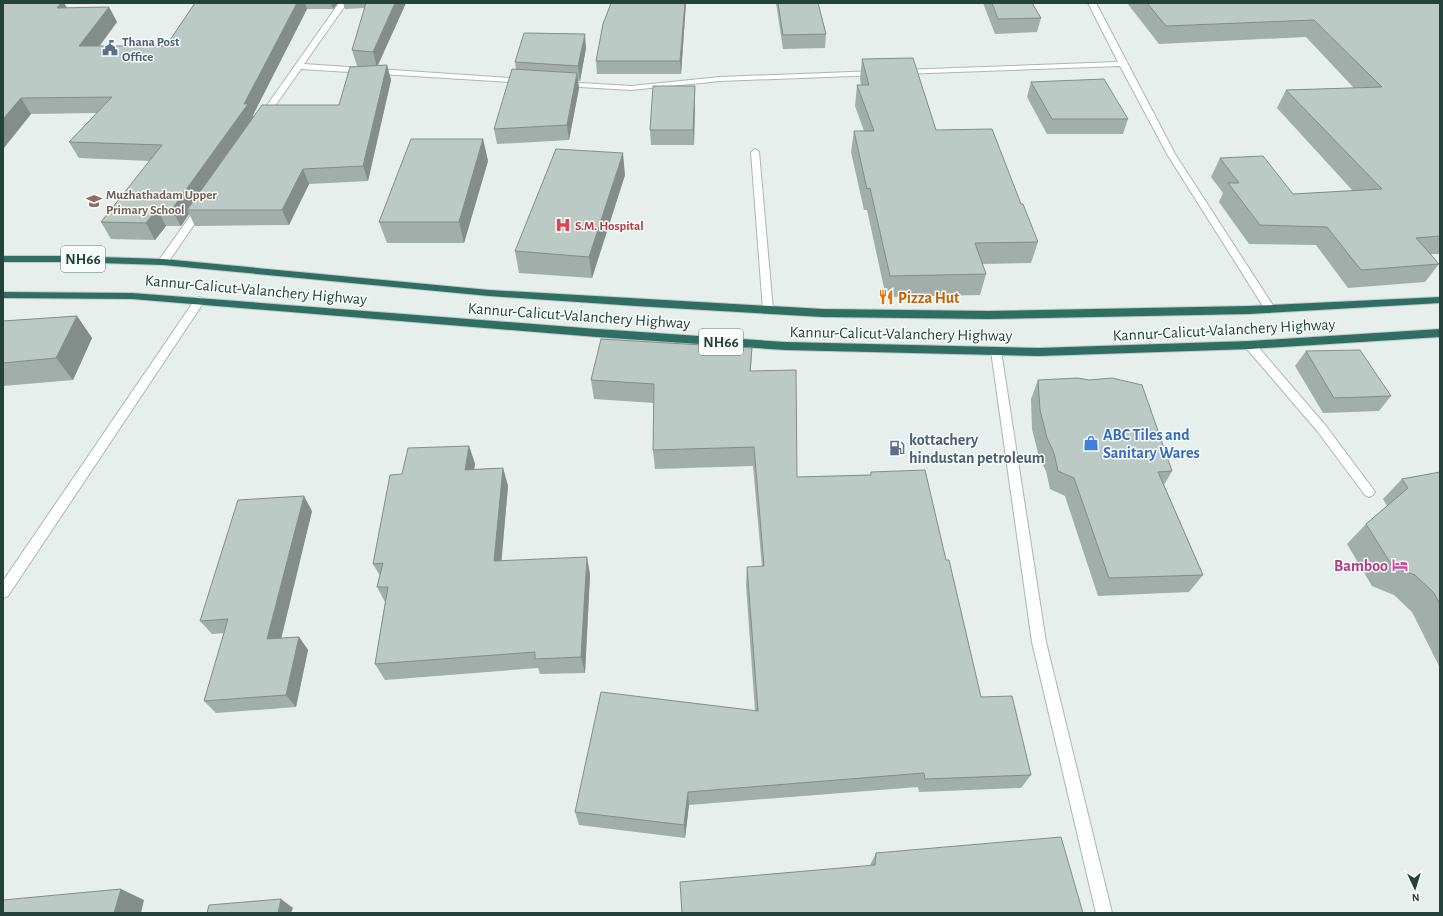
<svg xmlns="http://www.w3.org/2000/svg" width="1443" height="916" viewBox="0 0 1443 916" font-family="'Alegreya Sans',sans-serif">
	<style>
		.lines { fill: none; stroke-linecap: round; stroke-linejoin: round }
		.street-casing { stroke: #a8b8b2; stroke-width: 2 }
		.highway-casing { stroke: #c2cac8; stroke-width: 2 }
		.street { fill: #fff; fill-rule: evenodd }
		.highway { fill: #2f6f62; fill-rule: evenodd }
		.wall { fill: #a1aea9 }
		.shaded-wall { fill: #838d89 }
		.building { fill: #bbcac4; stroke: #838d89 }
		.labels { text-anchor: middle; stroke-width: 3; stroke-linejoin: round; paint-order: stroke }
		.far-service-label { font-size: 13px; font-weight: bold; fill: #4e5e75; stroke: #f7fbf9; text-anchor: start }
		.far-education-label { font-size: 13px; font-weight: bold; fill: #785e54; stroke: #f7fbf9; text-anchor: start }
		.far-health-label { font-size: 13px; font-weight: bold; fill: #be3a42; stroke: #f7fbf9; text-anchor: start }
		.shield { fill: #f7fbf9; stroke: #637a73; stroke-width: 1 }
		.shield-label { font-size: 15px; font-weight: bold; fill: #24423a }
		.street-label { font-size: 16px; fill: #24423a; stroke: #f7fbf9 }
		.food-label { font-size: 16px; font-weight: bold; fill: #c56008; stroke: #f7fbf9; text-anchor: start }
		.shop-label { font-size: 16px; font-weight: bold; fill: #366cbe; stroke: #f7fbf9; text-anchor: start }
		.service-label { font-size: 16px; font-weight: bold; fill: #4e5e75; stroke: #f7fbf9; text-anchor: start }
		.hotel-label { font-size: 16px; font-weight: bold; fill: #b23c85; stroke: #f7fbf9; text-anchor: end }
	</style>
	<rect width="100%" height="100%" fill="#e6efeb"/>
	<g class="lines">
		<defs>
			<g id="street">
				<polygon points="339,3 347,3 304,64 525,79 529,81 525,83 301,69 265,120 259,120 258,118"/>
				<polygon points="1088,3 1096,3 1175,154 1274,307 1275,309 1274,311 1266,311 1167,154 1120,66 902,74 898,72 902,70 1118,62"/>
				<polygon points="876,71 879,71 879,75 720,81 631,90 563,86 559,84 563,82 631,86 720,77"/>
				<polygon points="755,149 759,152 773,310 772,312 764,312 763,310 751,152"/>
				<polygon points="201,204 206,207 167,264 159,264 158,262 159,260 198,205"/>
				<polygon points="200,297 205,300 204,302 8,596 3,598 3,581 196,298"/>
				<polygon points="1250,341 1254,342 1326,426 1373,489 1375,492 1373,495 1369,497 1365,495 1318,432 1246,348 1245,345 1246,342"/>
				<polygon points="996,347 1000,348 1001,351 1046,642 1112,913 1096,913 1032,642 991,351 992,348"/>
			</g>
			<g id="highway">
				<polygon points="3,256 69,256 163,259 489,290 823,309 988,311 1249,306 1440,297 1440,303 1249,314 988,319 823,317 636,306 489,296 163,265 69,262 3,262"/>
				<polygon points="3,292 132,293 597,329 785,342 1039,348 1250,341 1440,329 1440,337 1250,349 1039,356 785,350 597,337 132,299 3,298"/>
			</g>
		</defs>
		<!-- street casing -->
		<use href="#street" class="street-casing"/>
		<!-- highway casing -->
		<use href="#highway" class="highway-casing"/>
		<!-- street -->
		<use href="#street" class="street"/>
		<!-- highway -->
		<use href="#highway" class="highway"/>
	</g>
	<!-- wall -->
	<g class="wall">
		<polygon points="3,3 64,3 67,8 109,7 117,22 99,46 166,46 195,3 338,3 333,9 307,9 253,115 254,116 339,105 360,66 357,66 352,50 365,8 345,9 343,3 406,3 378,65 387,65 391,80 368,181 309,184 289,225 195,226 189,214 181,226 166,226 155,240 111,239 101,222 150,161 79,158 69,142 97,113 31,114 3,149"/>
		<polygon points="686,3 681,74 597,74 596,61"/>
		<polygon points="776,3 818,3 826,34 825,48 783,49"/>
		<polygon points="983,3 1032,3 1041,18 1037,32 995,34"/>
		<polygon points="1127,3 1440,3 1440,254 1431,254 1439,264 1425,282 1348,288 1316,245 1249,244 1219,202 1223,193 1211,177 1220,158 1293,194 1353,191 1277,108 1286,90 1354,88 1306,37 1159,44"/>
		<polygon points="586,48 580,81 578,81 579,88 569,140 497,144 494,129 516,70 515,62"/>
		<polygon points="862,59 936,130 1021,204 1038,242 1031,263 982,264 986,274 980,295 886,297 867,210 864,210 851,152 854,131 864,131 855,106 857,85 861,85 860,79"/>
		<polygon points="1031,82 1128,119 1123,134 1047,134 1027,97"/>
		<polygon points="695,86 695,101 694,145 651,145 650,130"/>
		<polygon points="483,139 488,161 464,243 387,243 379,222"/>
		<polygon points="625,175 592,278 519,273 515,251"/>
		<polygon points="77,316 92,338 73,380 3,386 3,321"/>
		<polygon points="1306,351 1391,396 1379,411 1323,413 1295,366"/>
		<polygon points="751,371 797,477 870,475 871,472 946,560 981,697 1031,775 1021,788 919,792 918,787 689,805 685,838 579,825 575,812 755,711 746,585 747,567 762,567 753,466 655,469 653,450 654,403 594,399 591,380"/>
		<polygon points="1038,380 1172,471 1164,485 1203,575 1189,592 1098,596 1065,496 1050,489 1046,471 1039,457 1032,429 1031,399"/>
		<polygon points="469,446 475,464 474,469 503,468 508,486 501,561 590,574 585,673 540,674 538,668 385,680 375,664 385,602 377,587 380,576 373,564 402,474"/>
		<polygon points="1440,472 1440,668 1412,612 1394,595 1372,586 1347,544 1366,524 1387,506 1383,499 1402,479"/>
		<polygon points="312,511 281,638 299,637 308,650 296,707 216,713 204,701 224,633 212,634 200,621"/>
		<polygon points="876,853 1083,913 870,865"/>
	</g>
	<!-- shaded-wall -->
	<g class="shaded-wall">
		<polygon points="61,3 64,3 72,16 57,8"/>
		<polygon points="297,3 305,3 307,9 253,115 255,120 187,210 189,214 181,226 172,209 244,104"/>
		<polygon points="331,3 338,3 333,9"/>
		<polygon points="395,3 406,3 377,67 373,52"/>
		<polygon points="685,3 686,3 681,74 680,61"/>
		<polygon points="109,7 117,22 88,62 79,46"/>
		<polygon points="585,34 586,48 580,81 578,66"/>
		<polygon points="387,65 391,80 368,181 363,166"/>
		<polygon points="577,73 579,88 569,140 567,125"/>
		<polygon points="695,86 695,101 694,145 693,130"/>
		<polygon points="21,98 31,114 3,149 3,119"/>
		<polygon points="483,139 488,161 464,243 459,222"/>
		<polygon points="623,153 625,175 592,278 589,257"/>
		<polygon points="303,169 309,184 289,225 282,210"/>
		<polygon points="157,209 166,226 155,240 146,223"/>
		<polygon points="77,316 92,338 73,380 56,358"/>
		<polygon points="752,348 751,367 749,391 750,371"/>
		<polygon points="469,446 475,464 471,488 465,470"/>
		<polygon points="503,468 508,486 500,578 494,561"/>
		<polygon points="304,496 312,511 278,652 267,639"/>
		<polygon points="587,557 590,574 585,673 581,657"/>
		<polygon points="299,637 308,650 296,707 286,695"/>
		<polygon points="688,792 689,805 685,838 684,825"/>
		<polygon points="121,889 144,900 141,913 114,913"/>
		<polygon points="281,899 293,908 291,913 278,913"/>
	</g>
	<!-- building -->
	<g class="building">
		<polygon points="3,3 61,3 57,8 109,7 79,46 166,46 195,3 297,3 244,104 248,104 172,209 157,209 146,223 101,222 162,145 69,142 112,97 21,98 3,119"/>
		<polygon points="366,3 395,3 373,52 352,50"/>
		<polygon points="611,3 685,3 680,61 596,61 603,24"/>
		<polygon points="778,3 818,3 826,34 783,35"/>
		<polygon points="992,3 1032,3 1041,18 998,19"/>
		<polygon points="1147,3 1440,3 1440,236 1416,238 1439,264 1361,270 1327,227 1260,225 1228,183 1239,183 1220,158 1263,156 1293,194 1382,189 1286,90 1382,87 1314,20 1166,26"/>
		<polygon points="524,33 585,34 578,66 515,62"/>
		<polygon points="913,58 936,130 992,129 1021,204 1023,204 1038,242 975,243 986,274 890,276 870,188 867,189 854,131 874,131 857,85 869,85 862,59"/>
		<polygon points="387,65 363,166 303,169 282,210 187,210 262,105 339,105 350,67"/>
		<polygon points="512,69 577,73 567,125 494,129"/>
		<polygon points="1104,79 1128,119 1052,119 1031,82"/>
		<polygon points="653,86 695,86 693,130 650,130"/>
		<polygon points="411,139 483,139 459,222 379,222"/>
		<polygon points="556,149 623,153 589,257 515,251"/>
		<polygon points="77,316 56,358 3,363 3,321"/>
		<polygon points="601,339 752,348 750,371 796,370 797,477 871,475 871,472 925,470 946,560 949,560 981,697 1012,696 1031,775 925,779 924,773 688,792 684,825 575,812 601,692 758,711 747,567 764,566 754,447 653,450 654,384 591,380"/>
		<polygon points="1360,350 1391,396 1334,398 1306,351"/>
		<polygon points="1078,378 1089,380 1112,378 1142,385 1172,471 1158,472 1203,575 1109,578 1074,478 1058,471 1054,453 1047,438 1040,410 1038,380"/>
		<polygon points="469,446 465,470 503,468 494,561 587,557 581,657 535,659 535,652 375,664 388,587 377,587 383,563 373,564 390,475 402,474 408,448"/>
		<polygon points="1440,472 1440,604 1434,593 1415,575 1393,567 1366,524 1408,488 1402,479"/>
		<polygon points="304,496 267,639 299,637 286,695 204,701 228,619 200,621 238,500"/>
		<polygon points="1061,837 1083,913 682,913 680,882 875,865 876,853"/>
		<polygon points="121,889 114,913 3,913 3,900"/>
		<polygon points="281,899 278,913 207,913 209,905"/>
	</g>
	<!-- icons -->
	<defs>
		<symbol id="civic-bare" viewBox="-9 -9 18 18"><path d="M-.6-6.5H3V-4.5H.6V-3L4-1V1h2V6H-6V1h2V-1L-.6-3ZM-1.2 2.5V6h2.4V2.5Z" fill="#5c6f8a" stroke="#f7fbf9" stroke-width="2.5" paint-order="stroke"/></symbol>
		<symbol id="school-bare" viewBox="-9 -9 18 18"><path d="M0-5L7-2L0 1L-7-2ZM-4 1L0 2.5L4 1V4Q0 6-4 4Z" fill="#8d6e63" stroke="#f7fbf9" stroke-width="2.5" paint-order="stroke"/></symbol>
		<symbol id="hospital-bare" viewBox="-9 -9 18 18"><path d="M-5-5h3v3.5h4V-5h3V5h-3V1.5h-4V5h-3Z" fill="#e0444e" stroke="#f7fbf9" stroke-width="2.5" paint-order="stroke"/></symbol>
		<symbol id="restaurant-bare" viewBox="-9 -9 18 18"><path d="M-5-6h1v4h1v-4h1v4h1v-4h1v5L-1.5 .5V6h-2V.5L-5-1ZM5-6V6H3V1.5H1.5Q1.5-4 5-6Z" fill="#e8710a" stroke="#f7fbf9" stroke-width="2.5" paint-order="stroke"/></symbol>
		<symbol id="shop-bare" viewBox="-9 -9 18 18"><path d="M-5-2.5h2.3a2.7 3.5 0 0 1 5.4 0H5L5.5 6h-11ZM-1.5-2.5h3a1.5 2.3 0 0 0-3 0Z" fill="#3f7fe0" stroke="#f7fbf9" stroke-width="2.5" paint-order="stroke"/></symbol>
		<symbol id="fuel-bare" viewBox="-9 -9 18 18"><path d="M-5.5-6h7V0h2V4h1.3V-2.5L3-4.5l.8-.8L6-3V5H2.5V1h-1V6h-7ZM-4.2-4.7v3.2H.2V-4.7Z" fill="#5c6f8a" stroke="#f7fbf9" stroke-width="2.5" paint-order="stroke"/></symbol>
		<symbol id="hotel-bare" viewBox="-9 -9 18 18"><path d="M-6-4.5h1.5V1H6V5H4.5V3h-9V5H-6ZM-4 0a1.8 1.8 0 1 1 3.6 0ZM.5 0V-2.5h3Q6-2.5 6 0Z" fill="#d1479c" stroke="#f7fbf9" stroke-width="2.5" paint-order="stroke"/></symbol>
	</defs>
	<g fill-rule="evenodd">
		<use href="#civic-bare" x="99" y="37" width="22" height="22"/>
		<use href="#school-bare" x="83" y="190" width="22" height="22"/>
		<use href="#hospital-bare" x="552" y="214" width="22" height="22"/>
		<use href="#restaurant-bare" x="875" y="286" width="22" height="22"/>
		<use href="#shop-bare" x="1080" y="432" width="22" height="22"/>
		<use href="#fuel-bare" x="886" y="437" width="22" height="22"/>
		<use href="#hotel-bare" x="1389" y="554" width="22" height="22"/>
	</g>
	<g class="labels">
		<!-- far-service labels -->
		<g class="far-service-label">
			<text x="122" y="46">Thana Post<tspan x="122" dy="15">Office</tspan></text>
		</g>
		<!-- far-education labels -->
		<g class="far-education-label">
			<text x="106" y="199">Muzhathadam Upper<tspan x="106" dy="15">Primary School</tspan></text>
		</g>
		<!-- far-health labels -->
		<g class="far-health-label">
			<text x="575" y="230">S.M. Hospital</text>
		</g>
		<!-- shield labels -->
		<g class="shield">
			<rect x="61" y="246" width="44" height="26" rx="3"/>
			<rect x="699" y="329" width="44" height="26" rx="3"/>
		</g>
		<g class="shield-label">
			<text x="83" y="264">NH66</text>
			<text x="721" y="347">NH66</text>
		</g>
		<!-- street labels -->
		<g class="street-label">
			<text transform="translate(256 289) rotate(5)" y="6">Kannur-Calicut-Valanchery Highway</text>
			<text transform="translate(579 315) rotate(4)" y="6">Kannur-Calicut-Valanchery Highway</text>
			<text transform="translate(1224 329) rotate(-3)" y="6">Kannur-Calicut-Valanchery Highway</text>
			<text transform="translate(901 333) rotate(1)" y="6">Kannur-Calicut-Valanchery Highway</text>
		</g>
		<!-- food labels -->
		<g class="food-label">
			<text x="898" y="303">Pizza Hut</text>
		</g>
		<!-- shop labels -->
		<g class="shop-label">
			<text x="1103" y="440">ABC Tiles and<tspan x="1103" dy="18">Sanitary Wares</tspan></text>
		</g>
		<!-- service labels -->
		<g class="service-label">
			<text x="909" y="445">kottachery<tspan x="909" dy="18">hindustan petroleum</tspan></text>
		</g>
		<!-- hotel labels -->
		<g class="hotel-label">
			<text x="1388" y="571">Bamboo</text>
		</g>
	</g>
	<!-- border -->
	<rect width="1443" height="916" fill="none" stroke="#24423a" stroke-width="8"/>
	<!-- north arrow -->
	<g transform="translate(1415 888) rotate(176)" stroke="#f7fbf9" stroke-width="3" paint-order="stroke">
	<path d="M0-3L7 15L0 10L-7 15Z" fill="#24423a"/>
	<text y="-6" font-size="11" font-weight="bold" text-anchor="middle" fill="#24423a">N</text>
	</g>
</svg>
